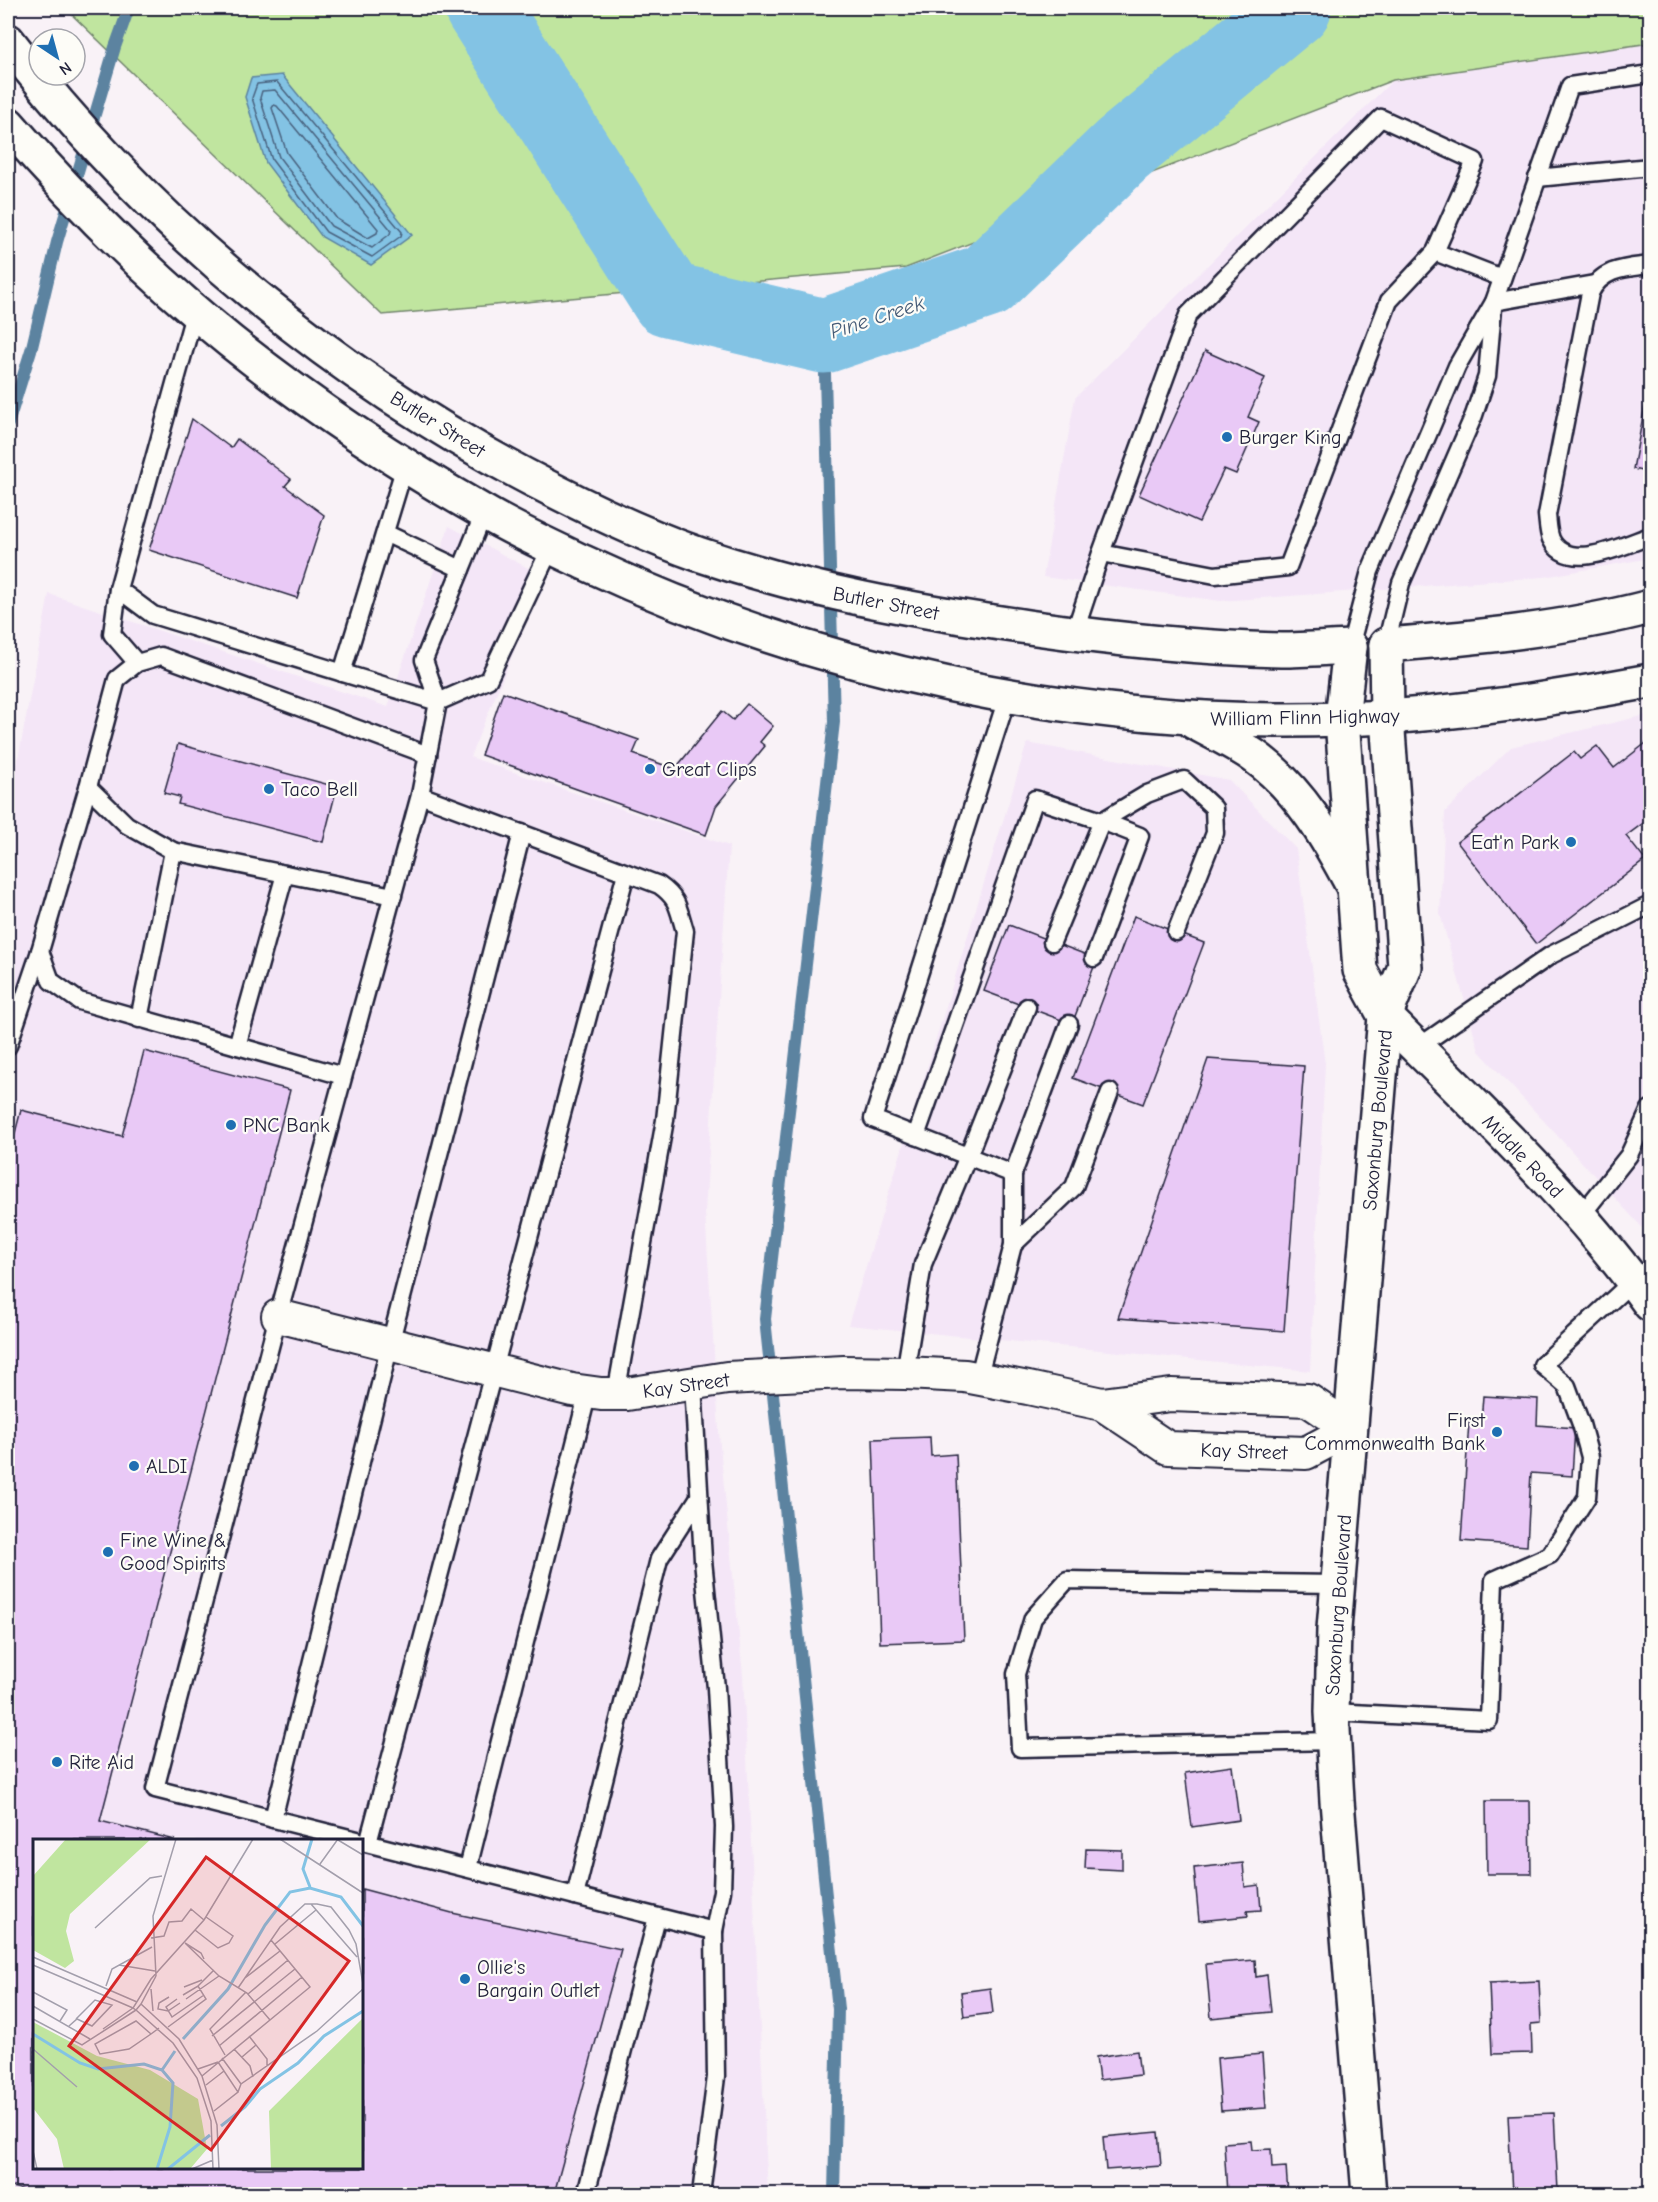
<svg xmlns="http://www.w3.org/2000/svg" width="1658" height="2202" viewBox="0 0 1658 2202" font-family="'Comic Neue',sans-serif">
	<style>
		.built { fill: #f4e6f7; fill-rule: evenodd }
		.green { fill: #c0e59f; stroke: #71846d; stroke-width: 1.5 }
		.water { fill: #83c3e4; stroke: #5c83a0; stroke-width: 1.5 }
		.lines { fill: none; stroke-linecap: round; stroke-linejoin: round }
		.shore { stroke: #49627f; stroke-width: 1.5 }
		.stream { stroke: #5c83a0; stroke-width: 12 }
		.river { stroke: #83c3e4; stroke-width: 75 }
		.building { fill: #e9c9f6; stroke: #22223b; stroke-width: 1.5 }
		.service-casing { stroke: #22223b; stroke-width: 21 }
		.minor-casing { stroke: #22223b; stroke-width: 36 }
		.tertiary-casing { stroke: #22223b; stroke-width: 38 }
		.secondary-casing { stroke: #22223b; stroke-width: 38 }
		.primary-casing { stroke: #22223b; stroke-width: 38 }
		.trunk-casing { stroke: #22223b; stroke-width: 38 }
		.service { stroke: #fdfcf7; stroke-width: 16 }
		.minor { stroke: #fdfcf7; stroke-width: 32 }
		.tertiary { stroke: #fdfcf7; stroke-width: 33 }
		.secondary { stroke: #fdfcf7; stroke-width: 33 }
		.primary { stroke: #fdfcf7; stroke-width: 33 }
		.trunk { stroke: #fdfcf7; stroke-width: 33 }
		.poi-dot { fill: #1f6fb2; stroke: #fdfcf7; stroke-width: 2 }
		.labels { text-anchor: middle; stroke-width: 4.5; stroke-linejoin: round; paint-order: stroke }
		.street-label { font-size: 20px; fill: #22223b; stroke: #fdfcf7 }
		.poi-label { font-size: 20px; fill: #22223b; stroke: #fdfcf7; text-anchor: start }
		.water-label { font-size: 21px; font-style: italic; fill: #445a76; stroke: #fdfcf7 }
		.inset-river { fill: none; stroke: #83c3e4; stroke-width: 3 }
		.inset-road { fill: none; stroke: #a39fac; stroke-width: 1.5 }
		.view { fill: #d62828; fill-opacity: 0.15; stroke: #d62828; stroke-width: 3 }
		.inset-edge { fill: none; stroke: #22223b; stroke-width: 3 }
	</style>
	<rect width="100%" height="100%" fill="#f9f2f7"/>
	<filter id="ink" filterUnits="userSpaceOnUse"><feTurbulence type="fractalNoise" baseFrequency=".0167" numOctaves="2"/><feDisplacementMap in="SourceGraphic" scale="12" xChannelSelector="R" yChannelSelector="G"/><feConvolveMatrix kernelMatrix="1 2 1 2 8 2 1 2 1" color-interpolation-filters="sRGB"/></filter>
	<g filter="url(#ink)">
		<!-- built -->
		<g class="built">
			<polygon points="1650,43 1650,558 1544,577 1221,601 1043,577 1075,398 1393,80"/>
			<path d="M449,526L545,577L470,757L729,846L705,1212L720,1446L743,1675L768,2194H8V813L49,594L388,707ZM34,1840H362V2168H34Z"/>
			<polygon points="1650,714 1650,1236 1479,1051 1440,914 1445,812 1511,747"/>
			<polygon points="1027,743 1229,780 1296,849 1325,1064 1310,1371 848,1325"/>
		</g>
		<!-- green -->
		<polygon class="green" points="65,8 1650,8 1650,43 1393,80 906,268 382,315"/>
		<!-- water -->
		<polygon class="water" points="282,75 412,235 371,265 322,237 266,163 245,97 251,78"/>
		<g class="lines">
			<!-- shore -->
			<g class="shore">
				<polygon points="277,82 402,232 401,236 372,257 326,232 272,160 252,98 257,84"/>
				<polygon points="275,90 391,230 390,234 372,248 331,226 279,157 260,98 262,91"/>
				<polygon points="274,105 277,106 378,229 377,233 368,238 337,219 287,153 272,108"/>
			</g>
			<!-- stream -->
			<g class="stream">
				<polyline points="824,336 834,722 765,1319 838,2009 834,2194"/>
				<polyline points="8,424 32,347 57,242 115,47 129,8"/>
			</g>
			<!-- river -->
			<polyline class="river" points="482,8 668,299 824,336 986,281 1122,150 1294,8"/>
		</g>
		<!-- building -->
		<g class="building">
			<polygon points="1205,351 1265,378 1248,417 1259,422 1236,474 1224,469 1199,522 1139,495"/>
			<polygon points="1650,379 1650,473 1633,469"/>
			<polygon points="192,419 231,448 237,439 291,479 285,486 324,515 297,598 149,550"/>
			<polygon points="503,692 639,740 633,754 675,769 722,711 733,720 747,704 773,726 760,742 765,746 716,806 706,835 481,755"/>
			<polygon points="1646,743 1650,749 1650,818 1626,836 1645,860 1536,944 1457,842 1574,752 1580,759 1597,746 1614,768"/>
			<polygon points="178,744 337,787 323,842 178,804 180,797 164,793"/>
			<polygon points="1134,916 1204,943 1143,1104 1073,1078"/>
			<polygon points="1009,925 1097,959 1072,1024 984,991"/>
			<polygon points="144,1051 290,1090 100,1821 175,1840 34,1840 34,2168 362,2168 362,1889 452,1913 621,1949 554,2194 39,2194 8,2186 8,1160 21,1110 122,1136"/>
			<polygon points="1208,1059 1304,1066 1284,1331 1118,1318"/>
			<polygon points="1483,1396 1538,1399 1537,1425 1575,1428 1572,1476 1531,1473 1527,1546 1461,1541 1469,1422 1481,1423"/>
			<polygon points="930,1437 931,1456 956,1454 964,1640 880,1643 873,1439"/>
			<polygon points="1232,1766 1239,1820 1192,1827 1185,1773"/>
			<polygon points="1486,1801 1530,1801 1531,1874 1487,1874"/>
			<polygon points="1086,1849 1122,1850 1122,1870 1085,1868"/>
			<polygon points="1243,1863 1245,1887 1259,1885 1261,1910 1247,1911 1248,1916 1199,1921 1194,1868"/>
			<polygon points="1255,1960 1256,1977 1267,1975 1271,2012 1211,2018 1206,1964"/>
			<polygon points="1539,1981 1541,2023 1531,2024 1532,2053 1492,2054 1489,1983"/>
			<polygon points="990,1988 993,2013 964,2017 961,1992"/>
			<polygon points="1137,2051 1140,2075 1099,2080 1096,2057"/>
			<polygon points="1262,2054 1266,2108 1221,2111 1217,2058"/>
			<polygon points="1554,2113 1558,2191 1512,2194 1508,2115"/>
			<polygon points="1158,2132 1161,2166 1106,2170 1103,2137"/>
			<polygon points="1251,2141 1252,2150 1271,2149 1272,2168 1286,2167 1288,2194 1227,2194 1224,2143"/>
		</g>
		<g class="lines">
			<defs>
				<g id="service">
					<polyline points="1537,178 1650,167"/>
					<polyline points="1435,252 1502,278"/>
					<path d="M1650,265C1626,268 1602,268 1590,293L1547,515C1548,523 1548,532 1551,539C1567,574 1624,545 1650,536"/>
					<polyline points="1494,302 1594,284"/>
					<polyline points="195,311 118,589 153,615 438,702 488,680 551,547"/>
					<polyline points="385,533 461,569"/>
					<polyline points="118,589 112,634 137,663"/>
					<polyline points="1074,634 1101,553 1188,315 1381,118 1475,161 1435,252 1389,301 1288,567 1215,575 1101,553"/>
					<polyline points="1386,645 1401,583 1474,415 1487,376 1493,308"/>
					<polyline points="1350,647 1370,571 1457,366 1494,302 1570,86 1650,74"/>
					<polyline points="342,673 405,466"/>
					<polyline points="1008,695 873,1119 1013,1174 1069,1024"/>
					<polyline points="88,787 127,825 173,851 393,896"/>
					<path d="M420,795L659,885C679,899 678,909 685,931L665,1120L616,1394"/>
					<polyline points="1052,942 1102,821 1147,794 1184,780 1214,808 1215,833 1176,932"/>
					<polyline points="40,951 51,981 79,1001 343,1076"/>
					<polyline points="139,1019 173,851"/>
					<polyline points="8,1046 40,951 88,787 117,679 137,663 161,656 428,755"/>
					<polyline points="237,1046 285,874"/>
					<polyline points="1417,1048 1551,955 1650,905"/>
					<polyline points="916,1136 1035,799 1102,821 1140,836 1094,958"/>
					<polyline points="1580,1217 1629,1155 1650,1109"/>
					<polyline points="1013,1245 1074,1187 1110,1092"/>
					<polyline points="905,1373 923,1264 968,1156 1027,1007"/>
					<polyline points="978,1379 1013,1245 1013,1174"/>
					<polyline points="693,1384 703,1560 716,1688 724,1827 722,1891 714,1931 716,2077 701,2194"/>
					<polyline points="1332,1712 1489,1720 1494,1580 1550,1555 1587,1497 1590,1457 1581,1424 1567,1386 1542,1365 1633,1281"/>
					<polyline points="1334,1741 1020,1748 1016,1674 1033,1618 1067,1580 1337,1584"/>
					<polyline points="273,1819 390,1344 522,833"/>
					<polyline points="357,1840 155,1789 278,1316 420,795 438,702 424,660 484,513"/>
					<polyline points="362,1842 714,1931"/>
					<polyline points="368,1843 626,873"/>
					<polyline points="468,1868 588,1392"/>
					<polyline points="575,1896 659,1559 699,1497"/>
					<polyline points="586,2194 657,1917"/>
				</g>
				<polyline id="minor" points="278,1316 572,1390 601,1394 627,1394 727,1378 844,1372 905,1373 965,1376 1028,1388 1102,1404 1171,1395 1308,1400 1351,1429 1306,1453 1168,1448 1102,1404"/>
				<path id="tertiary" d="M1385,1016C1477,1108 1574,1198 1650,1304"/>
				<g id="secondary">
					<polyline points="1350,647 1342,719 1360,970 1385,1016"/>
					<polyline points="1369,2194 1337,1801 1332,1712 1334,1629 1385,1016 1405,967 1387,717 1386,645"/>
				</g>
				<polyline id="primary" points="1342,719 1387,717"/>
				<g id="trunk">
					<path d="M8,41C150,227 348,388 557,492C602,515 650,537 698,554C807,591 914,611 1028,627C1112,639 1196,648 1281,650C1304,650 1327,648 1350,647"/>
					<path d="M8,124C76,202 149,276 230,341C309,404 394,461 482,511C514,530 549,546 583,562C818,672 1083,728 1342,719"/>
					<path d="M1386,645C1472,638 1567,629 1650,607"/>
					<path d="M1387,717C1476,711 1563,697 1650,681"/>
					<path d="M1194,722C1214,733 1236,743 1254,756C1300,789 1328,839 1354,888"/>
				</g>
			</defs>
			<!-- service casing -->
			<use href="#service" class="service-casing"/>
			<!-- minor casing -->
			<use href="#minor" class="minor-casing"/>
			<!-- tertiary casing -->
			<use href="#tertiary" class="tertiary-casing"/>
			<!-- secondary casing -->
			<use href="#secondary" class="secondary-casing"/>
			<!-- primary casing -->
			<use href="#primary" class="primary-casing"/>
			<!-- trunk casing -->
			<use href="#trunk" class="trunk-casing"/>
			<!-- service -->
			<use href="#service" class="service"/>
			<!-- minor -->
			<use href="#minor" class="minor"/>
			<!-- tertiary -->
			<use href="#tertiary" class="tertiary"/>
			<!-- secondary -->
			<use href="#secondary" class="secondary"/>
			<!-- primary -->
			<use href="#primary" class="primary"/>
			<!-- trunk -->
			<use href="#trunk" class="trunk"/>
		</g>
	</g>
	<!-- markers -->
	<g class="poi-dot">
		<circle cx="1227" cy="437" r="6"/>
		<circle cx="650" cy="769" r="6"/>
		<circle cx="269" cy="789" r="6"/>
		<circle cx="1571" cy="842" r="6"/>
		<circle cx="231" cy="1125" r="6"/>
		<circle cx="1497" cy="1432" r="6"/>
		<circle cx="134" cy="1466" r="6"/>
		<circle cx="108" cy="1552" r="6"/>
		<circle cx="57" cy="1762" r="6"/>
		<circle cx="465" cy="1979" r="6"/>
	</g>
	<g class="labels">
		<!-- street labels -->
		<g class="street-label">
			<text transform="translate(438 424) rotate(32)" y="7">Butler Street</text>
			<text transform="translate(886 603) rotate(11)" y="7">Butler Street</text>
			<text transform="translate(1305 717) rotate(-1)" y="7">William Flinn Highway</text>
			<text transform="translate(1377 1120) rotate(-85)" y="7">Saxonburg Boulevard</text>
			<text transform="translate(1523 1156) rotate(46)" y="7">Middle Road</text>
			<text transform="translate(686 1385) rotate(-8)" y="7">Kay Street</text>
			<text transform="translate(1244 1451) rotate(2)" y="7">Kay Street</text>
			<text transform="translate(1338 1605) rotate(-86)" y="7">Saxonburg Boulevard</text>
		</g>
		<!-- poi labels -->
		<g class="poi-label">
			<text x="1239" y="444">Burger King</text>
			<text x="662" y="776">Great Clips</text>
			<text x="281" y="796">Taco Bell</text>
			<text x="1559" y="849" text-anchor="end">Eat'n Park</text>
			<text x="243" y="1132">PNC Bank</text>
			<text x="1485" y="1427" text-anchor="end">First<tspan x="1485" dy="23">Commonwealth Bank</tspan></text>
			<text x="146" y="1473">ALDI</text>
			<text x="120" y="1547">Fine Wine &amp;<tspan x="120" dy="23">Good Spirits</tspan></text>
			<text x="69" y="1769">Rite Aid</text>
			<text x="477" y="1974">Ollie's<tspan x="477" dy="23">Bargain Outlet</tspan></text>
		</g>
		<!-- water labels -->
		<g class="water-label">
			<text transform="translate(877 317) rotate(-18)" y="7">Pine Creek</text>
		</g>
	</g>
	<!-- overview -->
	<g transform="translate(33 1839)">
		<rect width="330" height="330" fill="#f9f2f7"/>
		<path d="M33,0H118L37,75L33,92L41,122L32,129L0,111V37ZM330,179V330H238L236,272ZM0,183L64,217L117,231L165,260L174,310L157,330H31L24,300L0,269Z" fill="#c0e59f"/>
		<path class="inset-river" d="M277,48L270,30L279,0M0,195L47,224L65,230L111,225L129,231L140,244L137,288L124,330M150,200L195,150L232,86L257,53L277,49L308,58L330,87M129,231L142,212M188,287L212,268L227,250L265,224L291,197L330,172M135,330L177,296"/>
		<path class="inset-road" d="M247,0L330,54M305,1L330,16M287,25L305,0M278,65L324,118M62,89L117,39L129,37M162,91L185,109L196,104L200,97L173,78M118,99L131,97L136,83L149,82L158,70L171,81M152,104L186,137L214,154L237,181M152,104L168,114L171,120M242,105L283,71M0,118L104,163M0,126L100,169M86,126L122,132M123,137L120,77L143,0M123,137L108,165L103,171L100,169L118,140L171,81L220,0M212,139L247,112M73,147L79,130L119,108M165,147L181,131M151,148L169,141M205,149L247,88L272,65H284L298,68L316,91L323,105L330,145M118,150L120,172M0,153L34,171L27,182M215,155L255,121M136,158L126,164L125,170L135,172L147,164M144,160L133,168L139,178L171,156M153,160L186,137M108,165L146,200L169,237L184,286L186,330M0,167L57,200M103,171L140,204L164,239L178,282L180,330M0,180L49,206L103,171M36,187L44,180L59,187L79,166L62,161L43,180M135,188L173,160L165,147L150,156M70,190L100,169M118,195L103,182L62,205L67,215L96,210L118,195L126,189M179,197L262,130M216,197L234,220V227M186,207L269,138M0,210L44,248M201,210L217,227L220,238M192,216L177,190L213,153M209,218L223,206M189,219L208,245M165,230L185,223M169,237L277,148L238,101M173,246L191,232M205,253L208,245L284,192L330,150M181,272L205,253L185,223M0,312L4,330M159,330L180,321"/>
		<path class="view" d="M173,18L316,122L178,311L36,207Z"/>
		<rect width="330" height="330" class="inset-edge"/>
	</g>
	<!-- margin -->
	<rect width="1658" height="2202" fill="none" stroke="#fdfcf7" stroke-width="30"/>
	<rect x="15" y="15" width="1628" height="2172" fill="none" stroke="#22223b" stroke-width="2" filter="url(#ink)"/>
	<!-- north arrow -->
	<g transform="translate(57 57) rotate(144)"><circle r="28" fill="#fdfcf7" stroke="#a5a5ac" stroke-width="1.5"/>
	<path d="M0-4.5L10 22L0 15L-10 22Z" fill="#1f6fb2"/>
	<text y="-9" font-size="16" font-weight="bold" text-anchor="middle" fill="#22223b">N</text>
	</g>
</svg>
